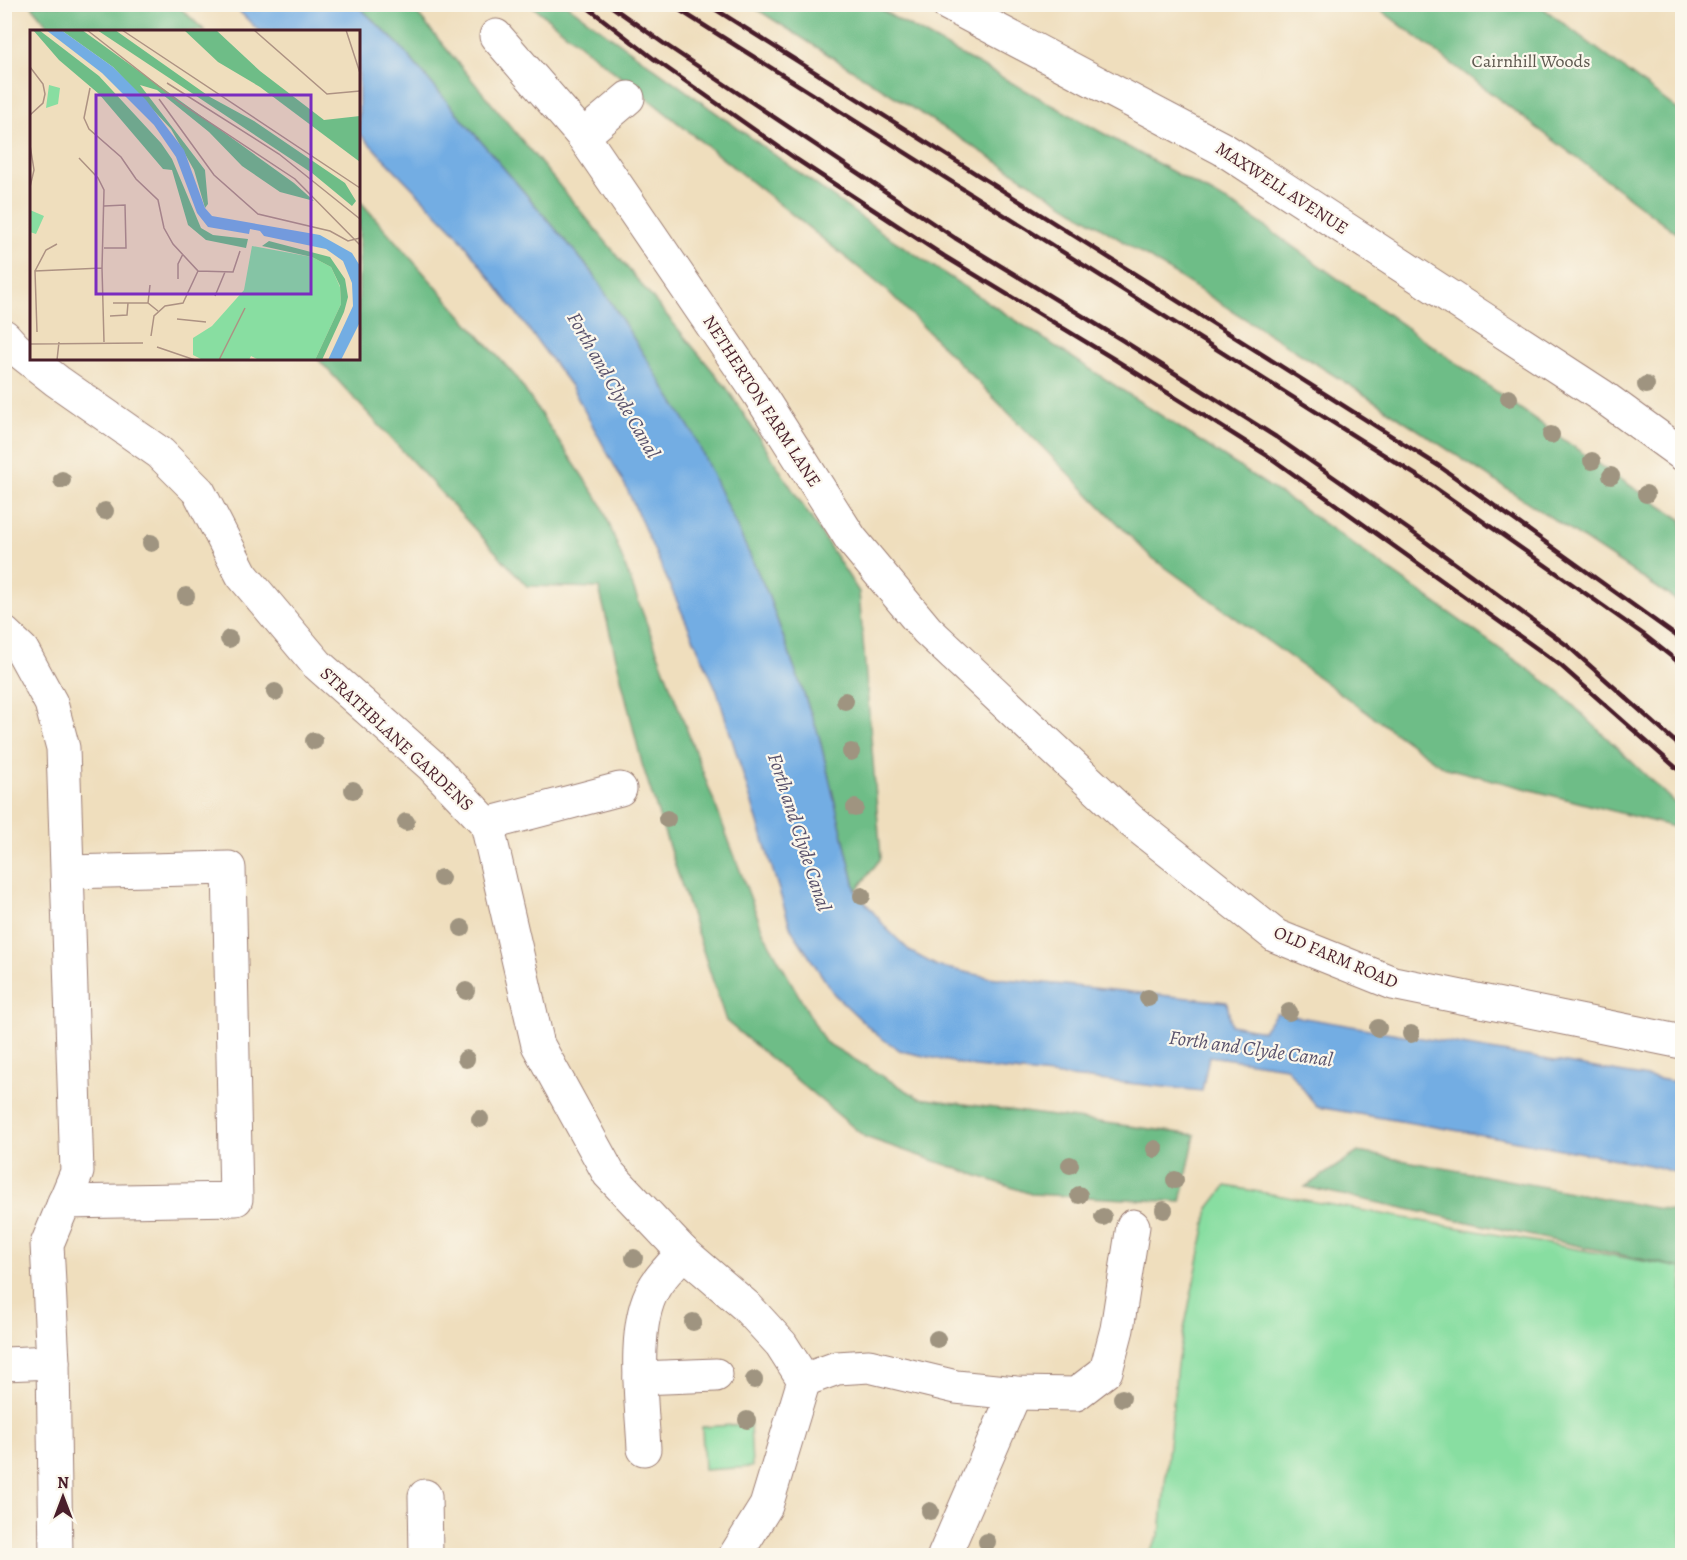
<svg xmlns="http://www.w3.org/2000/svg" width="1687" height="1560" viewBox="0 0 1687 1560" font-family="Alegreya,serif">
	<style>
		.green { fill: #88dea1; stroke: #697e66; stroke-width: 1.5 }
		.forest { fill: #6ebd87; stroke: #5c6e59; stroke-width: 1.5 }
		.water { fill: #73ade3; stroke: #5e6687; stroke-width: 1.5 }
		.lines { fill: none; stroke-linecap: round; stroke-linejoin: round }
		.minor-casing { stroke: #9c7e74; stroke-width: 35 }
		.minor { stroke: #fff; stroke-width: 33 }
		.rail { stroke: #4a1f2b; stroke-width: 4.5 }
		.tree { fill: #9f9480 }
		.labels { text-anchor: middle; stroke-width: 4.5; stroke-linejoin: round; paint-order: stroke }
		.park-label { font-size: 18px; fill: #5d584e; stroke: #fbf7ec }
		.street-label { font-size: 18px; fill: #4a1f2b; stroke: #fbf7ec }
		.water-label { font-size: 20px; font-style: italic; fill: #58516b; stroke: #fbf7ec }
		.inset-road { fill: none; stroke: #ad9283; stroke-width: 1.5 }
		.view { fill: #7b2cbf; fill-opacity: 0.15; stroke: #7b2cbf; stroke-width: 3 }
		.inset-edge { fill: none; stroke: #4a1f2b; stroke-width: 3 }
	</style>
	<rect width="100%" height="100%" fill="#fbf7ec"/>
	<filter id="ink" filterUnits="userSpaceOnUse"><feTurbulence type="fractalNoise" baseFrequency=".0167" numOctaves="2"/><feDisplacementMap in="SourceGraphic" scale="12" xChannelSelector="R" yChannelSelector="G"/><feConvolveMatrix kernelMatrix="1 2 1 2 8 2 1 2 1" color-interpolation-filters="sRGB"/></filter>
	<filter id="wash" filterUnits="userSpaceOnUse"><feTurbulence type="fractalNoise" baseFrequency=".008" numOctaves="4" result="noise"/><feDisplacementMap in="SourceGraphic" scale="24" xChannelSelector="R" yChannelSelector="G"/><feGaussianBlur stdDeviation="1.35" result="paint"/><feColorMatrix in="noise" values="0 0 0 0 0 0 0 0 0 0 0 0 0 0 0 0 0 1.4 0 .05"/><feComposite in="paint" operator="in"/></filter>
	<g filter="url(#wash)">
		<rect width="100%" height="100%" fill="#efdebd"/>
		<!-- green -->
		<g class="green">
			<polygon points="1226,1186 1682,1268 1682,1555 1147,1555 1160,1534 1177,1364 1209,1208"/>
			<polygon points="750,1424 752,1467 704,1470 702,1427"/>
		</g>
		<!-- forest -->
		<g class="forest">
			<polygon points="31,5 177,5 205,31 52,31"/>
			<polygon points="357,5 410,5 726,387 859,592 881,858 856,891 819,736 767,592 592,272 399,45"/>
			<polygon points="531,5 567,5 887,236 1305,510 1556,689 1682,810 1682,829 1443,767 1151,557 889,292"/>
			<polygon points="750,5 874,5 893,17 1240,209 1602,467 1682,520 1682,604 1362,393"/>
			<polygon points="1374,5 1539,5 1682,113 1682,237"/>
			<polygon points="359,200 516,377 602,505 764,934 825,1042 919,1098 1195,1135 1181,1202 1031,1194 865,1137 726,1021 642,764 599,588 527,586 318,359 358,358"/>
			<polygon points="1358,1152 1682,1213 1682,1268 1305,1187"/>
		</g>
		<!-- water -->
		<polygon class="water" points="233,5 357,5 399,45 592,272 693,433 767,592 819,736 856,891 887,929 911,952 937,966 988,977 1227,1002 1231,1025 1263,1031 1276,1013 1682,1083 1682,1174 1649,1165 1495,1137 1317,1107 1286,1067 1209,1056 1202,1091 975,1067 901,1051 877,1035 834,994 791,929 717,691 626,487 571,386 457,234 359,133 358,32 259,31"/>
	</g>
	<g filter="url(#ink)">
		<g class="lines">
			<defs>
				<g id="minor">
					<polyline points="948,4 1223,149 1602,396 1682,454"/>
					<polyline points="496,36 583,136 759,394 851,539 927,630 1130,820 1276,936 1393,983 1682,1042"/>
					<polyline points="583,136 628,98"/>
					<polyline points="4,336 15,348 57,381 160,453 199,492 242,575 317,664 432,766 487,824 538,1045 609,1174 683,1252 746,1306 781,1344 804,1380 766,1506 735,1556"/>
					<polyline points="4,633 22,650 51,703 63,748 77,1172 47,1244 53,1362"/>
					<polyline points="487,824 620,789"/>
					<polyline points="64,1202 236,1199 229,868 68,872"/>
					<polyline points="4,1364 53,1362 56,1556"/>
					<polyline points="640,1378 716,1375"/>
					<polyline points="804,1380 837,1368 869,1366 956,1387 1015,1393 1076,1394 1106,1371 1117,1329 1133,1226"/>
					<path d="M644,1449C642,1405 631,1326 654,1288C661,1275 674,1264 683,1252"/>
					<polyline points="425,1496 426,1556"/>
					<polyline points="944,1556 1015,1393"/>
				</g>
			</defs>
			<!-- minor casing -->
			<use href="#minor" class="minor-casing"/>
			<!-- minor -->
			<use href="#minor" class="minor"/>
			<!-- rail -->
			<g class="rail">
				<polyline points="583,4 654,59 796,159 944,256 1114,359 1268,456 1560,665 1682,773"/>
				<polyline points="608,4 663,43 955,238 1122,340 1276,437 1408,529 1568,646 1682,748"/>
				<polyline points="670,4 1427,482 1643,634 1682,665"/>
				<polyline points="707,4 1439,466 1682,640"/>
			</g>
		</g>
		<!-- trees -->
		<g class="tree">
			<circle cx="1646" cy="385" r="9"/>
			<circle cx="1509" cy="398" r="9"/>
			<circle cx="1551" cy="435" r="9"/>
			<circle cx="1592" cy="461" r="9"/>
			<circle cx="1611" cy="476" r="9"/>
			<circle cx="62" cy="480" r="9"/>
			<circle cx="1646" cy="494" r="9"/>
			<circle cx="105" cy="511" r="9"/>
			<circle cx="151" cy="543" r="9"/>
			<circle cx="186" cy="596" r="9"/>
			<circle cx="229" cy="639" r="9"/>
			<circle cx="275" cy="692" r="9"/>
			<circle cx="845" cy="701" r="9"/>
			<circle cx="314" cy="741" r="9"/>
			<circle cx="851" cy="752" r="9"/>
			<circle cx="353" cy="790" r="9"/>
			<circle cx="855" cy="808" r="9"/>
			<circle cx="667" cy="819" r="9"/>
			<circle cx="406" cy="822" r="9"/>
			<circle cx="441" cy="878" r="9"/>
			<circle cx="862" cy="896" r="9"/>
			<circle cx="462" cy="928" r="9"/>
			<circle cx="466" cy="991" r="9"/>
			<circle cx="1148" cy="998" r="9"/>
			<circle cx="1289" cy="1012" r="9"/>
			<circle cx="1378" cy="1028" r="9"/>
			<circle cx="1411" cy="1034" r="9"/>
			<circle cx="466" cy="1059" r="9"/>
			<circle cx="480" cy="1119" r="9"/>
			<circle cx="1155" cy="1149" r="9"/>
			<circle cx="1070" cy="1165" r="9"/>
			<circle cx="1175" cy="1180" r="9"/>
			<circle cx="1079" cy="1195" r="9"/>
			<circle cx="1164" cy="1210" r="9"/>
			<circle cx="1103" cy="1217" r="9"/>
			<circle cx="634" cy="1258" r="9"/>
			<circle cx="693" cy="1322" r="9"/>
			<circle cx="937" cy="1339" r="9"/>
			<circle cx="754" cy="1380" r="9"/>
			<circle cx="1122" cy="1398" r="9"/>
			<circle cx="747" cy="1420" r="9"/>
			<circle cx="930" cy="1511" r="9"/>
			<circle cx="987" cy="1542" r="9"/>
		</g>
	</g>
	<g class="labels">
		<!-- park labels -->
		<g class="park-label">
			<text x="1531" y="67">Cairnhill Woods</text>
		</g>
		<!-- street labels -->
		<g class="street-label">
			<text transform="translate(1282 188) rotate(33)" y="6">MAXWELL AVENUE</text>
			<text transform="translate(762 401) rotate(57)" y="6">NETHERTON FARM LANE</text>
			<text transform="translate(397 739) rotate(43)" y="6">STRATHBLANE GARDENS</text>
			<text transform="translate(1336 957) rotate(23)" y="6">OLD FARM ROAD</text>
		</g>
		<!-- water labels -->
		<g class="water-label">
			<text transform="translate(614 385) rotate(60)" y="7">Forth and Clyde Canal</text>
			<text transform="translate(800 832) rotate(72)" y="7">Forth and Clyde Canal</text>
			<text transform="translate(1251 1048) rotate(8)" y="7">Forth and Clyde Canal</text>
		</g>
	</g>
	<!-- overview -->
	<g transform="translate(30 30)">
		<rect width="330" height="330" fill="#efdebd"/>
		<path d="M19,55L30,58L28,74L16,78ZM0,180L14,186L6,204L0,202ZM222,216L282,227L301,237L310,257L311,274L285,330H229L221,326L219,330H173L163,325V308L182,296L214,260Z" fill="#88dea1"/>
		<path d="M3,0H9L69,46L131,113L142,129L171,198L183,205L218,209L216,218L176,210L158,195L142,140L133,139L69,64L29,30ZM31,0H52L264,153L284,171L250,162L212,136L179,102L127,60L110,55L175,140L178,174L175,178L164,140L141,99L83,37ZM67,0H85L180,67L224,91L315,153L326,171L322,176L282,143ZM154,0H186L230,41L294,90L330,86V132L230,57L188,32ZM239,211L300,227L315,249L318,267L314,282L292,330H285L311,274L310,256L301,237L282,227L232,216Z" fill="#6ebd87"/>
		<path d="M16,0H31L83,37L116,70L154,120L175,178L182,186L290,205L322,223L330,236V292L311,330H298L323,276L322,253L313,231L296,219L234,206L230,201L220,199L219,204L178,197L167,183L146,127L124,95L72,43Z" fill="#73ade3"/>
		<path class="inset-road" d="M57,0L149,72L265,149L330,215M92,0L330,158M224,0L297,64L330,61M316,0L330,43M0,37L13,54L15,64L13,73L0,85M137,53L249,124L330,189M60,58L54,88L59,99L91,127L106,149L128,170L134,198L143,214L168,241L153,273L135,276L124,286L121,306M129,69L184,145L228,184L300,201L318,211L330,208M0,115L4,140L0,157M49,128L68,148L74,160L72,238M74,218H96L95,175L74,176M5,241L16,220L27,214M168,241L203,242L210,221M148,249V234L153,224M185,266L195,242M83,273H118L128,281M118,273L120,255M80,286L97,285L98,273M147,289L176,292M7,302L5,241L72,238L74,312M0,314L113,313M127,317L165,330M27,330L29,312M189,330L215,278"/>
		<path class="view" d="M66,65H281V264H66Z"/>
		<rect width="330" height="330" class="inset-edge"/>
	</g>
	<!-- margin -->
	<rect width="1687" height="1560" fill="none" stroke="#fbf7ec" stroke-width="24"/>
	<!-- north arrow -->
	<g transform="translate(63 1497)" stroke="#fbf7ec" stroke-width="4.5" paint-order="stroke">
	<path d="M0-4.5L10 22L0 15L-10 22Z" fill="#4a1f2b"/>
	<text y="-9" font-size="16" font-weight="bold" text-anchor="middle" fill="#4a1f2b">N</text>
	</g>
</svg>
